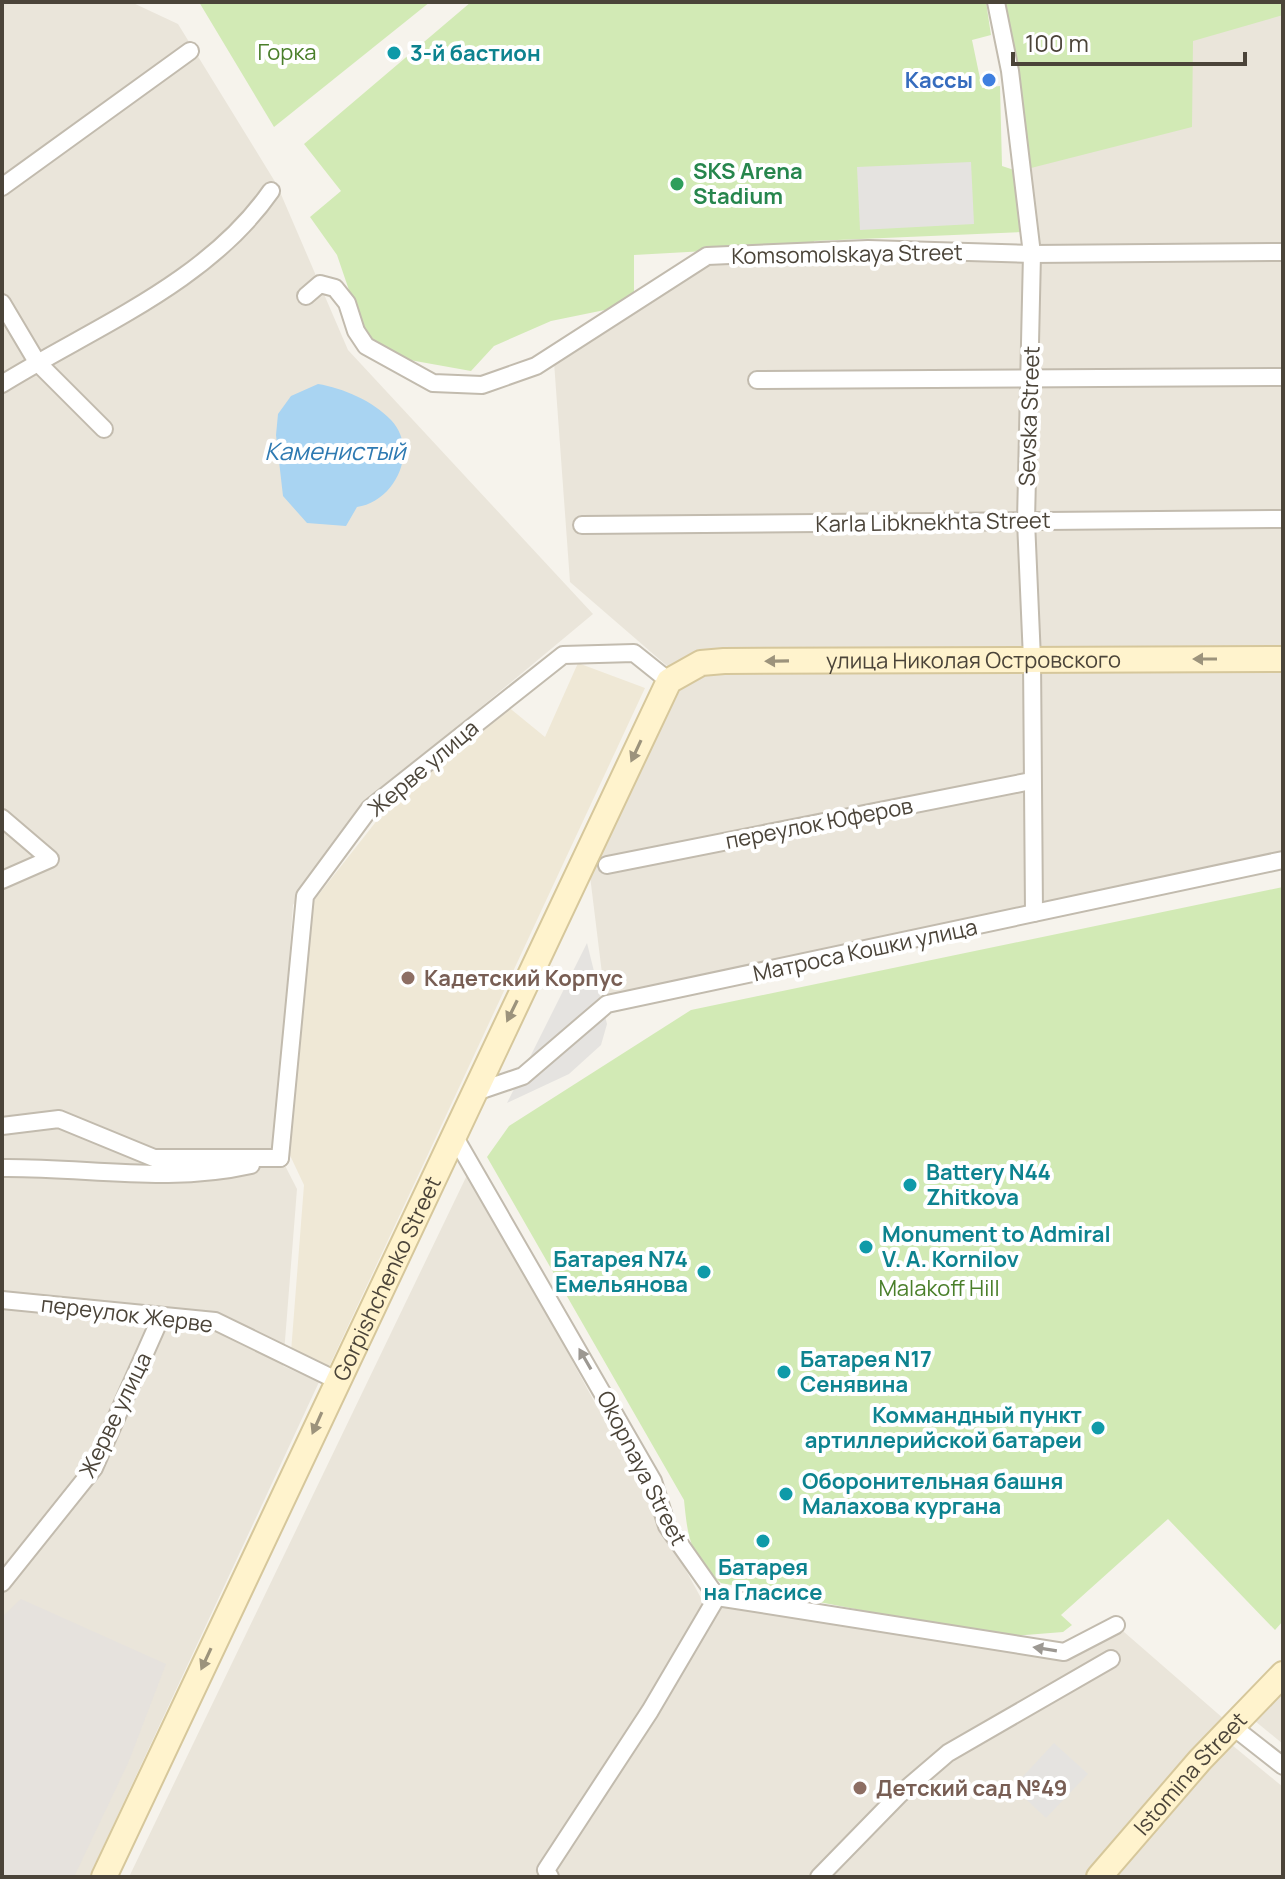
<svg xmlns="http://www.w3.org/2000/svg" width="1285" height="1879" viewBox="0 0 1285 1879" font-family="Manrope,sans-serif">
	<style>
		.residential { fill: #eae5da }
		.industrial { fill: #e6e2dd }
		.education { fill: #efe8d6 }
		.green { fill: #d2eab5 }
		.parking { fill: #e5e3e0 }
		.water { fill: #a9d4f2 }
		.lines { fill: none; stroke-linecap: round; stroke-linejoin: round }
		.street-casing { stroke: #c2bbae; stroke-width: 20 }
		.secondary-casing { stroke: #d6c79b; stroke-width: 28 }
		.street { stroke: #fff; stroke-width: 16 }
		.secondary { stroke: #fff3cd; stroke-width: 24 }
		.oneway { fill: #9c937c }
		.oneway2 { fill: #9c9892 }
		.culture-dot { fill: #0f9aa8; stroke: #fff; stroke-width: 3 }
		.shop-dot { fill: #3f7fe0; stroke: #fff; stroke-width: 3 }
		.leisure-dot { fill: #2e9e5b; stroke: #fff; stroke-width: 3 }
		.education-dot { fill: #8d6e63; stroke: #fff; stroke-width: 3 }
		.labels { text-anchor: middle; stroke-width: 8; stroke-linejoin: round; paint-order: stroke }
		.park-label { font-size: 22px; fill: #4a7f2a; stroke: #fff }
		.culture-label { font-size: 22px; font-weight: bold; fill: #0d838f; stroke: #fff; text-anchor: start }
		.shop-label { font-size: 22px; font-weight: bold; fill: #366cbe; stroke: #fff; text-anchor: end }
		.leisure-label { font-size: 22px; font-weight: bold; fill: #27864d; stroke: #fff; text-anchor: start }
		.street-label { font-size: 22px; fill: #4b4439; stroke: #fff }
		.education-label { font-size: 22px; font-weight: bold; fill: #785e54; stroke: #fff; text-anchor: start }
		.water-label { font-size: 24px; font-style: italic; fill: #2e7ab2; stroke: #fff }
	</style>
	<rect width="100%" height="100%" fill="#f6f3ec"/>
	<!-- residential -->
	<g class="residential">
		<polygon points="2,2 131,2 178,24 277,185 348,350 593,614 368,801 293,905 276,1148 297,1189 283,1366 319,1382 89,1877 2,1877"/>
		<polygon points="993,2 1283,2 1283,860 605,998 590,876 681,678 570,582 554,362 713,260 1032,254"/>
		<polygon points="469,1171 701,1598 1069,1658 1116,1625 1232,1726 1098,1877 129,1877"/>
		<polygon points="1283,1693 1283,1744 1255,1721"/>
		<polygon points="1232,1745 1283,1787 1283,1877 1113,1877"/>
	</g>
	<!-- industrial -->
	<polygon class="industrial" points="21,1599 166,1664 129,1761 74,1877 2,1877 2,1617"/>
	<!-- education -->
	<polygon class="education" points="578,663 645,688 328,1369 291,1352 304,1185 287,1149 312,903 382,814 506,705 545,737"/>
	<!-- green -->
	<g class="green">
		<polygon points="199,2 430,2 274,127"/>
		<polygon points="471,2 986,2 991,35 972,40 982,88 1000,86 1002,166 1014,170 1018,177 1022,232 814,241 813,245 634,255 634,304 551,321 494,346 471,371 404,359 366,340 337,255 310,217 341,191 304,144"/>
		<polygon points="1000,2 1283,2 1283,15 1193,41 1192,127 1031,168"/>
		<path d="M1283,887V1621L1275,1630L1168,1519L1061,1615L1072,1625L1063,1632L1000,1637L721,1583C690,1555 688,1540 684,1500L487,1157L509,1126L691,1010Z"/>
	</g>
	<!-- parking -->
	<g class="parking">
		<polygon points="971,162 974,224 860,230 857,167"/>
		<polygon points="587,943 607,1024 601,1045 569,1074 507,1103"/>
		<polygon points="1054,1743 1088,1774 1046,1818 1013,1787"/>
	</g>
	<!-- water -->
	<path class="water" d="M318,384C343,388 373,401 391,420C420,451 394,502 357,507L346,526L307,523L283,496L276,435L278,414L291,396Z"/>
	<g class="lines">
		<defs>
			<g id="street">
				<polyline points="996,2 1010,71 1032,254 1026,521 1032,659 1034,913"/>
				<polyline points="2,187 190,51"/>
				<polyline points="306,296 320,284 335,288 347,303 356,331 366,346 433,383 482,385 536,366 707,256 868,249 1032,254 1283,252"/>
				<polyline points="2,303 37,362 104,429"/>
				<polyline points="757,380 1283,377"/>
				<path d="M2,384C94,327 207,283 271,191"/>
				<polyline points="582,525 1283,519"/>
				<polyline points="2,818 50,859 2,880"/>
				<polyline points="607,865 1031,781"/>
				<polyline points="473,1093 523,1076 607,1004 1283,860"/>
				<polyline points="2,1126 59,1119 154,1158 280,1158"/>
				<polyline points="453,1134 653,1481 667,1526 717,1597"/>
				<polyline points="280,1158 305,896 370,808 563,655 634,653 669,681"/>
				<path d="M2,1168C87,1167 167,1184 251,1165"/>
				<polyline points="2,1300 215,1321 336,1380"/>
				<polyline points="2,1583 94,1468 161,1317"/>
				<polyline points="717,1597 1064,1652 1116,1625"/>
				<polyline points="1232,1726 1283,1766"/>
				<polyline points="550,1877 546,1870 650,1711 717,1597"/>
				<polyline points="819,1877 899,1795 948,1753 1111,1659"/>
			</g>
			<g id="secondary">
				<path id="s1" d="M104,1877L669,681L701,663L724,661L1283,659"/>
				<path id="s2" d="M1099,1877L1200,1760L1283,1674"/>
			</g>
		</defs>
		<!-- street casing -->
		<use href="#street" class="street-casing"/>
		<!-- secondary casing -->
		<use href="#secondary" class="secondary-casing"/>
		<!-- street -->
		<use href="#street" class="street"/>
		<!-- secondary -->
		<use href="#secondary" class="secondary"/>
	</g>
	<!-- one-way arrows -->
	<defs><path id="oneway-solid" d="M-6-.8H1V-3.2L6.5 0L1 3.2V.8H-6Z" transform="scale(2)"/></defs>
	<g class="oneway">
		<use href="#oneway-solid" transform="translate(1205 659) rotate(-180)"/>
		<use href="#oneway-solid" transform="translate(777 661) rotate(179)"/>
		<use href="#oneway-solid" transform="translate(636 751) rotate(115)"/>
		<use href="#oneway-solid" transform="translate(512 1011) rotate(116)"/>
		<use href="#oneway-solid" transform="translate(317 1423) rotate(114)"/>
		<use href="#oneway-solid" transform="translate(206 1659) rotate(115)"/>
	</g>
	<g class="oneway2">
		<use href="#oneway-solid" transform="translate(585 1359) rotate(-120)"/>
		<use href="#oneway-solid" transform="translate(1045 1649) rotate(-171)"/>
	</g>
	<!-- markers -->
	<g class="culture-dot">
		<circle cx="394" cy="53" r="8"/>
		<circle cx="910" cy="1185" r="8"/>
		<circle cx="866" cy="1247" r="8"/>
		<circle cx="704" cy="1272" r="8"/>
		<circle cx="784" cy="1372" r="8"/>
		<circle cx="1098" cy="1428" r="8"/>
		<circle cx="786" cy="1494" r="8"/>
		<circle cx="763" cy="1541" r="8"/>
	</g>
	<circle class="shop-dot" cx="989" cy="80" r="8"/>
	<circle class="leisure-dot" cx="677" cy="184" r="8"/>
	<g class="education-dot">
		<circle cx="408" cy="978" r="8"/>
		<circle cx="860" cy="1788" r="8"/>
	</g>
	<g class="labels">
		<!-- park labels -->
		<g class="park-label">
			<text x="287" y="60">Горка</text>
			<text x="939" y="1296">Malakoff Hill</text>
		</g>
		<!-- culture labels -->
		<g class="culture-label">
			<text x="410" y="61">3-й бастион</text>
			<text x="926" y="1180">Battery N44<tspan x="926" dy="25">Zhitkova</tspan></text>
			<text x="882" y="1242">Monument to Admiral<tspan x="882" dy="25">V. A. Kornilov</tspan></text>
			<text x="688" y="1267" text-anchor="end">Батарея N74<tspan x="688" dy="25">Емельянова</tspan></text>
			<text x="800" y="1367">Батарея N17<tspan x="800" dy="25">Сенявина</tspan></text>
			<text x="1082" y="1423" text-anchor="end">Коммандный пункт<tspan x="1082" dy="25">артиллерийской батареи</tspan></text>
			<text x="802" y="1489">Оборонительная башня<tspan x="802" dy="25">Малахова кургана</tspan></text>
			<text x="763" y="1575" text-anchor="middle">Батарея<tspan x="763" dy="25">на Гласисе</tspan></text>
		</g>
		<!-- shop labels -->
		<g class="shop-label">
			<text x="973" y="88">Кассы</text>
		</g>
		<!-- leisure labels -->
		<g class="leisure-label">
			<text x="693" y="179">SKS Arena<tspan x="693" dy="25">Stadium</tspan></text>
		</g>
		<!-- street labels -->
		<g class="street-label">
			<text transform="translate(847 254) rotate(-1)" y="8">Komsomolskaya Street</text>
			<text transform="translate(1029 416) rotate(-88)" y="8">Sevska Street</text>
			<text transform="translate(933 522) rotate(-1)" y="8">Karla Libknekhta Street</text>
			<text dy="8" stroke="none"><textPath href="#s1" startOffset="1632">улица Николая Островского</textPath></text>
			<text transform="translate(423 768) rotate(-40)" y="8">Жерве улица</text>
			<text transform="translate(819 823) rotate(-11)" y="8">переулок Юферов</text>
			<text transform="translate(865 950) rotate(-12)" y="8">Матроса Кошки улица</text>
			<text dy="8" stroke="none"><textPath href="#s1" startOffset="662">Gorpishchenko Street</textPath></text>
			<text transform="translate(127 1314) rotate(7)" y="8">переулок Жерве</text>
			<text transform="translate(115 1415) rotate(-64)" y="8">Жерве улица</text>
			<text transform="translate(642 1468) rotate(63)" y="8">Okopnaya Street</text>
			<text dy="8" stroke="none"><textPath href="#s2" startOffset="138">Istomina Street</textPath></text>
		</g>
		<!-- education labels -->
		<g class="education-label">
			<text x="424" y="986">Кадетский Корпус</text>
			<text x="876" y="1796">Детский сад №49</text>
		</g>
		<!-- water labels -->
		<g class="water-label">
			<text x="335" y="460">Каменистый</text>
		</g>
	</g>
	<!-- border -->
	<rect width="1285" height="1879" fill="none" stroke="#4b4439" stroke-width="8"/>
	<!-- scale -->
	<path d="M1013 52v12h232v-12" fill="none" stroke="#4b4439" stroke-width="4"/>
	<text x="1025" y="52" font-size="24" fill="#4b4439" stroke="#ffffff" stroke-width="6" paint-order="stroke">100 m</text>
</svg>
